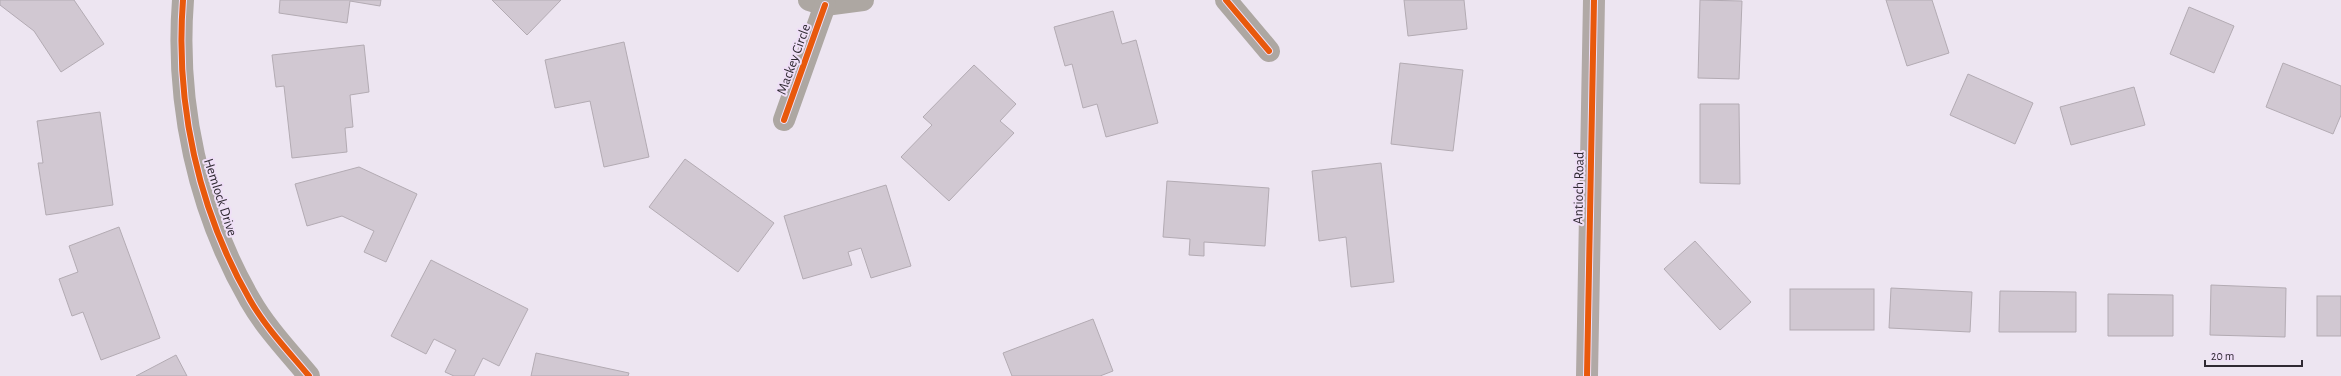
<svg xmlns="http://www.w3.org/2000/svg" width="2341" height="376" viewBox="0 0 2341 376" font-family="'Alegreya Sans',sans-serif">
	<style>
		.building { fill: #d1c8d2; stroke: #b3abb3 }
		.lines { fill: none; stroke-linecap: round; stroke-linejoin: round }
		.minor { stroke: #ada7a2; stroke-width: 22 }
		.major { stroke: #b1a9a6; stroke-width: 22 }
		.cycleway-casing { stroke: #efdff7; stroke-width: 8 }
		.cycleway { stroke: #e8590c; stroke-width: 6 }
		.labels { text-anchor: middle; stroke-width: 4; stroke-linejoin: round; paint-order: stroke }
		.street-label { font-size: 14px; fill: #302a33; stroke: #efdff7 }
	</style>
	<rect width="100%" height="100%" fill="#ede5f1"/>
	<!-- building -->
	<g class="building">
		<polygon points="0,0 74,0 104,44 61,72 34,31 0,5"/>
		<polygon points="280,0 381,0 380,6 350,1 347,23 279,13"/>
		<polygon points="492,0 561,0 527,35"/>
		<polygon points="1404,0 1464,0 1467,29 1408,36"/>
		<polygon points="1700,0 1742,1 1739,79 1698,78"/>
		<polygon points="1886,0 1932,0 1949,53 1907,66"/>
		<polygon points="2189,7 2234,26 2214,73 2170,54"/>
		<polygon points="1113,11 1122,44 1136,40 1158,123 1106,137 1097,104 1083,108 1072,64 1065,66 1054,27"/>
		<polygon points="624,42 649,157 604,167 590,101 555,108 545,60"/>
		<polygon points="364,45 369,92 350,95 353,127 345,128 347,152 292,158 284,86 276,87 272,55"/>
		<polygon points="1400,63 1463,70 1453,151 1391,144"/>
		<polygon points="2283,63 2341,86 2341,115 2333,134 2266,107"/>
		<polygon points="974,65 1016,104 1000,121 1014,133 949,201 901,157 932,125 923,117"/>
		<polygon points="1968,74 2033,103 2015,144 1950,115"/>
		<polygon points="2134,87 2145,125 2071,145 2060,107"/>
		<polygon points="1700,104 1739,104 1740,184 1700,183"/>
		<polygon points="100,112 113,205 46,215 38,163 43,163 37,121"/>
		<polygon points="685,159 774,223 738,272 649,207"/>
		<polygon points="1381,163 1394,282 1351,287 1346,237 1319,241 1312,171"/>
		<polygon points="359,167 417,194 386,262 364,252 374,231 342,216 307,226 295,184"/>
		<polygon points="1167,181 1269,188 1265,246 1204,242 1204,256 1189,255 1190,239 1163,237"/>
		<polygon points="886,185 911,266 871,278 861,248 848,252 852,265 803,279 784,216"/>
		<polygon points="119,227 160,338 101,360 83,312 72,316 59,279 78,272 69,246"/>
		<polygon points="1695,241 1751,302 1720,330 1664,269"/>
		<polygon points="431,260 528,309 499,366 483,358 474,376 454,376 445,372 456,350 434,339 426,354 391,336"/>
		<polygon points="2211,285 2286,288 2285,337 2210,335"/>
		<polygon points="1891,288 1972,292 1970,332 1889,328"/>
		<rect x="1790" y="289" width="84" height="41"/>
		<polygon points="2000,291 2076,292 2076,332 1999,332"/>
		<polygon points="2108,294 2173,295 2173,336 2108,336"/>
		<rect x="2317" y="296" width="24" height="40"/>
		<polygon points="1093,319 1113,371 1100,376 1012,376 1003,353"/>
		<polygon points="536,353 629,373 628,376 531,376"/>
		<polygon points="176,355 187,376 136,376"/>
	</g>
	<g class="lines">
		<!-- minor -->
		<g class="minor">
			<path d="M183,0C175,103 198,210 250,300C266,328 289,352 309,376"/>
			<polyline points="809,0 825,5 863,0"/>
			<polyline points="1226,0 1269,51"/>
			<polyline points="784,120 825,5"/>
		</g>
		<!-- major -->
		<polyline class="major" points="1587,376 1594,0"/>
		<defs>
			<g id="cycleway">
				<path d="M183,0C175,103 198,210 250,300C266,328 289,352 309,376"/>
				<polyline points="1226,0 1269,51"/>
				<polyline points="784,120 825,5"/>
				<polyline points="1587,376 1594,0"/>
			</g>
		</defs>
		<!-- cycleway casing -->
		<use href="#cycleway" class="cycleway-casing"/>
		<!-- cycleway -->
		<use href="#cycleway" class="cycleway"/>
	</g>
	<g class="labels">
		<!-- street labels -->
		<g class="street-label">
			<text transform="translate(793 59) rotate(-70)" y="5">Mackey Circle</text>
			<text transform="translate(1578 188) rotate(-89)" y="5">Antioch Road</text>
			<text transform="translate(221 197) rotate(72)" y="5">Hemlock Drive</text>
		</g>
	</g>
	<!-- scale -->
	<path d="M2205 360v6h97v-6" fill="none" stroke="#302a33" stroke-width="2"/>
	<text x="2211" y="360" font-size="12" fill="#302a33" stroke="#efdff7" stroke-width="3" paint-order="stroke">20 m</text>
</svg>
